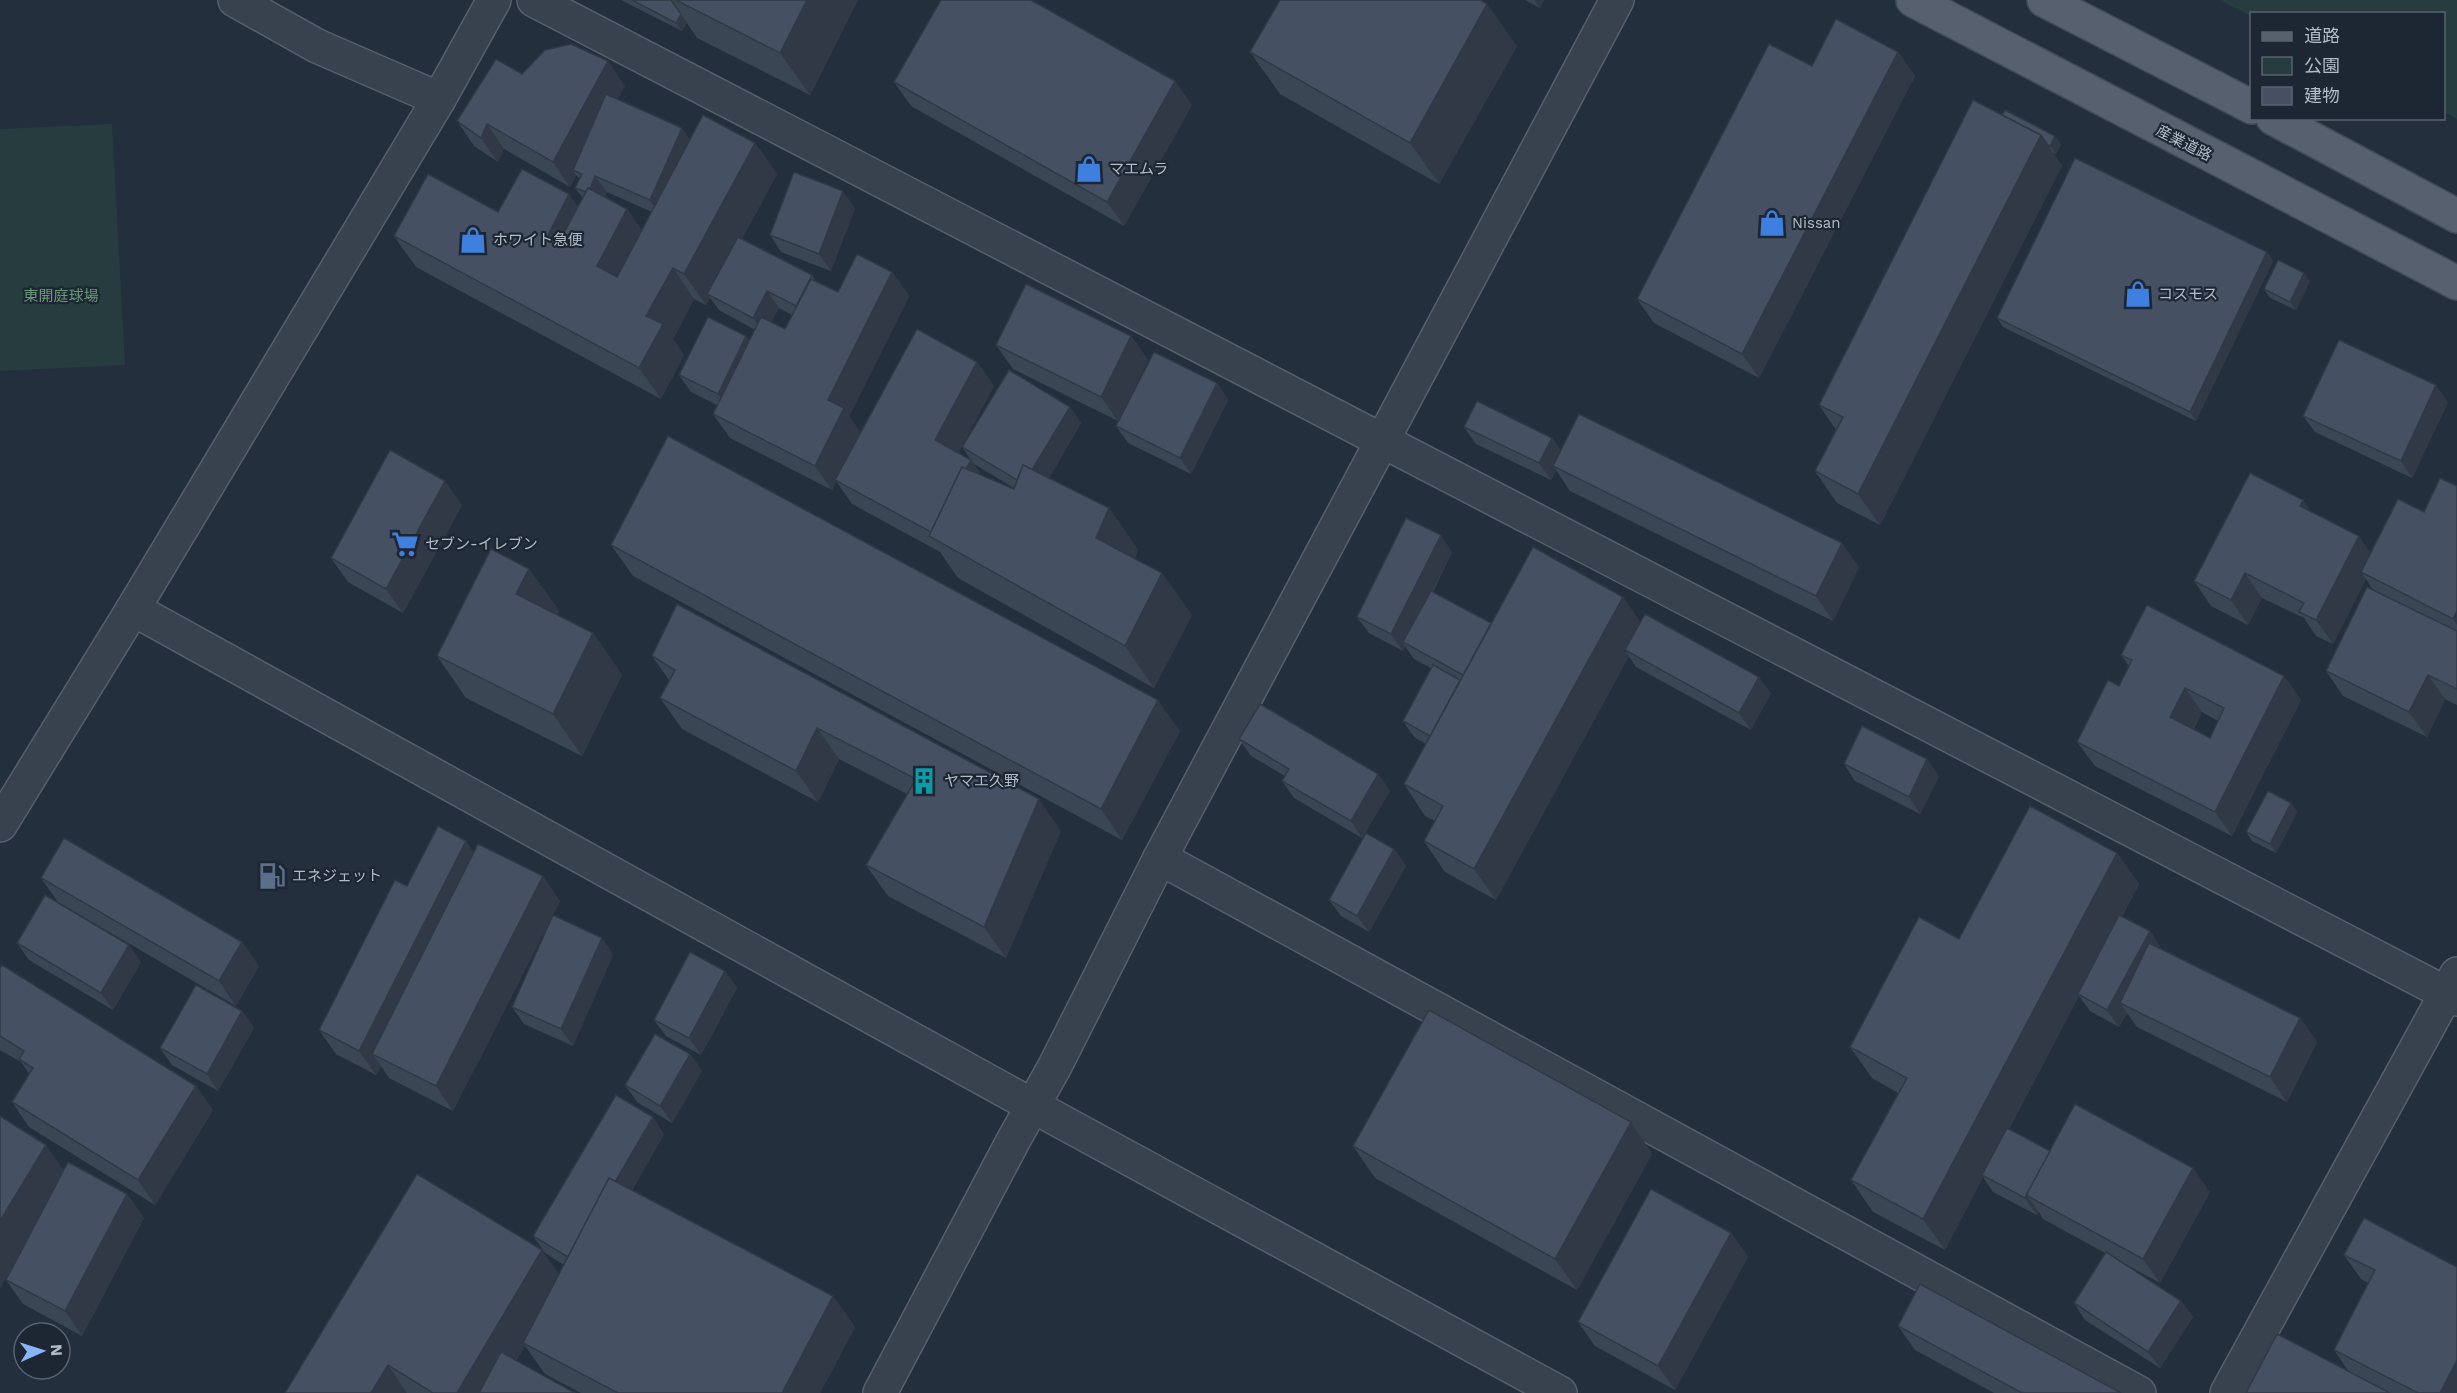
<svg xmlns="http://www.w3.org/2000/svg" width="2457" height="1393" viewBox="0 0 2457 1393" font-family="'Work Sans','Noto Sans JP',sans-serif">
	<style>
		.green { fill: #263c3f }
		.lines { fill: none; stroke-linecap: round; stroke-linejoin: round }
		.minor-casing { stroke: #565f6c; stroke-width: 36 }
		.major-casing { stroke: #414a57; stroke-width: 36 }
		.minor { stroke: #38414e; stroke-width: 33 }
		.major { stroke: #56606e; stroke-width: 33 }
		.wall { fill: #3b4654; fill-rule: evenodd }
		.shaded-wall { fill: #303945 }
		.building { fill: #455162; stroke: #303945; stroke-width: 1.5; fill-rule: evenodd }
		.labels { text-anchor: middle; stroke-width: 4.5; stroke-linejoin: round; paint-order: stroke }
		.street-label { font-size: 15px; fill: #b4bcc9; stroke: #1d2633 }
		.poi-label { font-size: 15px; fill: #b4bcc9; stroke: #1d2633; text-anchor: start }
		.park-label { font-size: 15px; fill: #6b9a76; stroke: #1d2633 }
	</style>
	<rect width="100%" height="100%" fill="#242f3e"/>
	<!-- green -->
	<g class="green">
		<polygon points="2219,0 2457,0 2457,119 2444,112 2444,14 2252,14 2251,16"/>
		<polygon points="112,124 125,365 0,371 0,129"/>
	</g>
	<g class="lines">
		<defs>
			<g id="minor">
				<polyline points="235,0 317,46 439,99"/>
				<polyline points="534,0 2457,999"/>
				<polyline points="133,609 1033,1106 1560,1393"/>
				<polyline points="0,825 133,609 439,99 494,0"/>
				<polyline points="1160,858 2139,1393"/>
				<polyline points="880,1393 1013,1141 1055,1066 1160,858 1617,0"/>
				<polyline points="2227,1393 2457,974"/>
			</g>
			<g id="major">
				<polyline points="1913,0 2457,283"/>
				<polyline points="2044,0 2252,107"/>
				<polyline points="2273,118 2457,216"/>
			</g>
		</defs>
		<!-- minor casing -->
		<use href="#minor" class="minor-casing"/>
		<!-- major casing -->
		<use href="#major" class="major-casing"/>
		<!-- minor -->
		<use href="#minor" class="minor"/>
		<!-- major -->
		<use href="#major" class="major"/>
	</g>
	<!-- wall -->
	<g class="wall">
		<polygon points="621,0 858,0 810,95 697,38 687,23 682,31"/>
		<polygon points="1525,0 1544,0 1540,8"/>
		<polygon points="1517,46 1439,184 1280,94 1250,52"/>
		<polygon points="1898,52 1915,76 1759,378 1654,323 1637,299 1812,66"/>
		<path d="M522,74L625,86L617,99L690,140L755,143L777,174L742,239L812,275L816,282L838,292L892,272L909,296L849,416L861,433L977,362L994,386L958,453L982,476L1014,489V488L974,464L962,447L1070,407L1081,423L1049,478L1109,508L1138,550L1135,558L1192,615L1154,688L958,578L940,552L852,504L836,481L832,490L730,438L713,414L717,405L691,392L679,375L750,341L755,330L719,310L710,298L706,305L694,299L673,339L684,355L661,399L416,267L394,236L498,212L578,207L583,198L575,188L580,179L576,175L570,187L504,149L498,162L474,146L457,121ZM607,192L652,212L642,231L627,209L605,197ZM779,308L792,315L785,329L771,322Z"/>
		<polygon points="894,82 1192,105 1124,226 911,106"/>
		<polygon points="1973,100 2061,144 2056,154 2053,153 2062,166 1880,525 1837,503 1815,471 1836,430 1819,405"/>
		<polygon points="855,208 831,271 781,252 770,235"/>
		<polygon points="2267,252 2273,261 2196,421 2003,327 1997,318"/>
		<polygon points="2310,281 2296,310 2270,298 2264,289"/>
		<polygon points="1131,336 1148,360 1118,421 1013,369 996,345"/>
		<polygon points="1217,383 1228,400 1191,474 1128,443 1116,426"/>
		<polygon points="2448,402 2412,478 2315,432 2303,416"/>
		<polygon points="1464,427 1552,438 1561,451 1859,567 1833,621 1570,491 1556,470 1551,480 1476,444"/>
		<polygon points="2457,486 2457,705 2445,699 2427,737 2343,696 2326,671 2373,590 2366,579 2333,644 2316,636 2304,618 2262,598 2248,625 2211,606 2194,581 2303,500 2311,512 2371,554"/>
		<polygon points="462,505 403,613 348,582 331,558"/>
		<polygon points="611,545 1180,731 1122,840 633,576"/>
		<polygon points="1452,552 1433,592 1491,623 1623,597 1640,622 1771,693 1751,730 1636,667 1629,656 1496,900 1445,872 1424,841 1435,821 1425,816 1404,784 1426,744 1414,737 1403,721 1431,668 1414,659 1405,646 1403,651 1369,633 1357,617"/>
		<polygon points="529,569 559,611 557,615 593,633 622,675 582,756 466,698 437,656"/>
		<path d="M2121,655L2284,676L2301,700L2232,836L2095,766L2077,742L2119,686L2129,666ZM2202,712L2218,721L2210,738L2194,729Z"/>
		<polygon points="652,656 1061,831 1006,958 888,896 866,865 907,794 839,759 818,802 682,729 660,698 669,680"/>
		<polygon points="1239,739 1378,774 1390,791 1362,838 1294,798 1282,781 1285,776 1251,756"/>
		<polygon points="1844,764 1939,776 1920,814 1855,781"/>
		<polygon points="2291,803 2297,812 2276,853 2252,841 2246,832"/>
		<polygon points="1394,849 1406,866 1369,932 1341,916 1329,900"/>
		<polygon points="474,852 560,901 453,1111 389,1078 381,1066 376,1075 336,1054 319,1030 407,886"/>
		<polygon points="2117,853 2139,884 2122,917 2150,931 2161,948 2161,949 2300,1018 2317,1042 2287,1102 2137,1027 2127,1013 2119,1027 2090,1011 2079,996 2009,1129 2050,1151 2210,1192 2160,1283 2116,1259 2181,1301 2193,1317 2160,1368 2085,1320 2074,1303 2105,1253 2043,1219 2039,1212 2037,1215 1993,1192 1983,1177 1945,1250 1873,1212 1851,1180 1898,1093 1872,1078 1850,1047 1959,939"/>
		<polygon points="41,878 242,942 259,966 236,1006 58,902"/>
		<polygon points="602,938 613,955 573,1046 524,1024 512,1007"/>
		<polygon points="17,943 141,962 113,1010 29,960"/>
		<polygon points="0,968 196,1086 213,1110 155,1205 29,1127 12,1102 30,1075 21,1062 0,1050"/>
		<polygon points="725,971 737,988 701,1055 666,1036 654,1020"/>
		<polygon points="242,1011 254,1028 218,1091 172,1065 160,1048"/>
		<polygon points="690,1054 702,1071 672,1123 637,1102 625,1085"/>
		<polygon points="0,1116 64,1170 127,1194 144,1218 82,1336 23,1304 6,1280 11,1269 0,1288"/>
		<polygon points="1631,1122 1652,1154 1577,1290 1375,1178 1353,1146"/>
		<polygon points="664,1134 632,1190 833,1296 855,1327 820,1393 581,1393 545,1374 525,1346 516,1361 575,1393 285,1393 559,1274 564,1265 545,1253 533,1236"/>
		<polygon points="1731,1233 1748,1257 1675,1390 1595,1346 1578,1322"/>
		<polygon points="2344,1255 2457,1267 2457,1393 2246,1393 2349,1372 2334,1350 2368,1283 2361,1279"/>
		<polygon points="1898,1326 2121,1393 1994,1393 1915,1350"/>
	</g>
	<!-- shaded-wall -->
	<g class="shaded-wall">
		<polygon points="807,0 858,0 810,95 780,53"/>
		<polygon points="1534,0 1544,0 1540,8"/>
		<polygon points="1487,4 1517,46 1439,184 1410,143"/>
		<polygon points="681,14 687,23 682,31 676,23"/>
		<polygon points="1898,52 1915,76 1759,378 1742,354"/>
		<polygon points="608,61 625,86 578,172 573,170 576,175 570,187 553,162"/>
		<polygon points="1175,81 1192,105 1124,226 1107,202"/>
		<polygon points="487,124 504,149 498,162 481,138"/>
		<polygon points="682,128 694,145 662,217 650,200"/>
		<polygon points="2041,135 2062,166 1880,525 1858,494"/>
		<polygon points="2055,136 2061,144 2056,154 2050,146"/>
		<polygon points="755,143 777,174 711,296 707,294 710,298 706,305 684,274"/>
		<polygon points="595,176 607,192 600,210 588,193"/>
		<polygon points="843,191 855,208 831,271 819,254"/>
		<polygon points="569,194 591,225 567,271 546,239"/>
		<polygon points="627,209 649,241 619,297 597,266"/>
		<polygon points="2267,252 2273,261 2196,421 2190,412"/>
		<polygon points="673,268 694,299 673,339 684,355 661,399 639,368 646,316"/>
		<polygon points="892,272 909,296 849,416 861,433 832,490 815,466 828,400"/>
		<polygon points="2304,273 2310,281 2296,310 2290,302"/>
		<polygon points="767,291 779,308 765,335 753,318"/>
		<polygon points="746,336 758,353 730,411 718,394"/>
		<polygon points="1131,336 1148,360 1118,421 1101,397"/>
		<polygon points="977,362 994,386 952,465 935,440"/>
		<polygon points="1217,383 1228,400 1191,474 1180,458"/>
		<polygon points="2436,385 2448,402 2412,478 2401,461"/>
		<polygon points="1070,407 1081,423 1035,501 1023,484"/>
		<polygon points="1552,438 1563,455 1553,466 1556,470 1551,480 1539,463"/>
		<polygon points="971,460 988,484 932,533"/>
		<polygon points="445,481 462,505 403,613 386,589"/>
		<polygon points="2303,500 2320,524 2300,506"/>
		<polygon points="1109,508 1138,550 1126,580 1096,538"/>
		<polygon points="1441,535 1452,552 1406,644 1403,642 1405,646 1403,651 1391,634"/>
		<polygon points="2359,536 2376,561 2361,572 2366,579 2333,644 2316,620"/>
		<polygon points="1842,543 1859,567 1833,621 1816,596"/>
		<polygon points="529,569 559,611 546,636 516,594"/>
		<polygon points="1162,573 1192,615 1154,688 1125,646"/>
		<polygon points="2245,573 2262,598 2248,625 2231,600"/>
		<polygon points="1623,597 1645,628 1625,650 1629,656 1496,900 1474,869"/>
		<polygon points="2457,611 2457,625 2453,619"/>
		<polygon points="593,633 622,675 582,756 553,714"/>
		<polygon points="2428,675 2445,699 2427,737 2409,712"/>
		<polygon points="2284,676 2301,700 2232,836 2215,812"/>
		<polygon points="1759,677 1771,693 1751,730 1739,713"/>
		<polygon points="2185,688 2202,712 2187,742 2170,717"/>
		<polygon points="1158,700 1180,731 1122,840 1101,809"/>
		<polygon points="817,728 839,759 818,802 796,771"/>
		<polygon points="1927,759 1939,776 1920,814 1909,797"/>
		<polygon points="1378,774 1390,791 1362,838 1351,821"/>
		<polygon points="1039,799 1061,831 1006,958 984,927"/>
		<polygon points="2291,803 2297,812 2276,853 2270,844"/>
		<polygon points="466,841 483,866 372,1054 381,1066 376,1075 359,1051"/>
		<polygon points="1394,849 1406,866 1369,932 1357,916"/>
		<polygon points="2117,853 2139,884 2080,995 2078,994 2079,996 1984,1176 1982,1175 1983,1177 1945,1250 1923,1219"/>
		<polygon points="543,876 560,901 453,1111 436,1086"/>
		<polygon points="2150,931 2161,948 2129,1008 2120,1003 2127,1013 2119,1027 2107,1010"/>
		<polygon points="602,938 613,955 573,1046 561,1029"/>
		<polygon points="242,942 259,966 236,1006 219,981"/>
		<polygon points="129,945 141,962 113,1010 101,993"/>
		<polygon points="725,971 737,988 701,1055 689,1038"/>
		<polygon points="242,1011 254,1028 218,1091 207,1074"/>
		<polygon points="2300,1018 2317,1042 2287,1102 2270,1077"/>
		<polygon points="690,1054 702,1071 672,1123 660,1106"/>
		<polygon points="196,1086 213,1110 155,1205 138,1180"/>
		<polygon points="653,1117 664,1134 582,1275 570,1258"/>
		<polygon points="1631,1122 1652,1154 1577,1290 1555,1259"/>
		<polygon points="46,1145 68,1176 0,1288 0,1221"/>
		<polygon points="2193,1168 2210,1192 2160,1283 2143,1259"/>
		<polygon points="127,1194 144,1218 82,1336 65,1311"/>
		<polygon points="2027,1196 2039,1212 2037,1215 2025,1198"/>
		<polygon points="1731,1233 1748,1257 1675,1390 1658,1366"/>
		<polygon points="542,1250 564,1281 523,1343 525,1346 497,1393 457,1393"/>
		<polygon points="833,1296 855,1327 820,1393 782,1393"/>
		<polygon points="2181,1301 2193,1317 2160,1368 2148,1352"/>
		<polygon points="2457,1360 2457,1393 2440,1393"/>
		<polygon points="388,1365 407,1393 371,1393"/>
	</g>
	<!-- building -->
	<g class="building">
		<polygon points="632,0 671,0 681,14 676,23"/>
		<polygon points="676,0 807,0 780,53"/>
		<polygon points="941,0 1031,0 1175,81 1107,202 894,82"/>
		<polygon points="1280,0 1480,0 1487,4 1410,143 1250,52"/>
		<polygon points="1836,19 1898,52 1742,354 1637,299 1769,44 1812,66"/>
		<polygon points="571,44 608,61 553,162 487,124 481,138 457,121 496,59 522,74 545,50"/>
		<polygon points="606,94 682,128 650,200 595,176 590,189 588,188 586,192 575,188 582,174 573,170"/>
		<polygon points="1973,100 2041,135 1858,494 1815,471 1843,417 1819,405"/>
		<polygon points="2005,110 2055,136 2050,146 2047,144 2041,135 2002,115"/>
		<polygon points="703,115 755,143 684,274 673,268 646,316 663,324 639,368 394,236 428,174 498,212 522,169 569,194 546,239 557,246 588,188 627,209 597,266 617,277"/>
		<polygon points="2075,158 2267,252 2190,412 1997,318"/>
		<polygon points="794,172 843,191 819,254 770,235"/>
		<polygon points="738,237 812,275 796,306 767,291 753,318 707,294"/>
		<polygon points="857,254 892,272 828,400 844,408 815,466 713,414 761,317 785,329 811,279 838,292"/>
		<polygon points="2278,260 2304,273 2290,302 2264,289"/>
		<polygon points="1026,284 1131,336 1101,397 996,345"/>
		<polygon points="708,317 746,336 718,394 679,375"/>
		<polygon points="917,329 977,362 935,440 971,460 966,469 962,467 931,532 835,480"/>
		<polygon points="2339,340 2436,385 2401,461 2303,416"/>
		<polygon points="1154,352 1217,383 1180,458 1116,426"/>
		<polygon points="1009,370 1070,407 1032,470 1023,465 1017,480 962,447"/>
		<polygon points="1477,401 1552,438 1539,463 1464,427"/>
		<polygon points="1579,414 1842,543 1816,596 1553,466"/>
		<polygon points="668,436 1158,700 1101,809 611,545"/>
		<polygon points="390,450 445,481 386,589 331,558"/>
		<polygon points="1023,465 1109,508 1096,538 1162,573 1125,646 929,536 962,467 1014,489"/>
		<polygon points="2250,473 2303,500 2300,506 2359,536 2316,620 2299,612 2304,603 2245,573 2231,600 2194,581"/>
		<polygon points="2440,478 2457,486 2457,611 2453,619 2361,572 2398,499 2424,512"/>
		<polygon points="1406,518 1441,535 1391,634 1357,617"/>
		<polygon points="1533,547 1623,597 1474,869 1424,841 1443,806 1404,784"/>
		<polygon points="491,549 529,569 516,594 593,633 553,714 437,656"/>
		<polygon points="2367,587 2457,631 2457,689 2428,675 2409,712 2326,671"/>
		<polygon points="1431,591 1491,623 1463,675 1403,642"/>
		<polygon points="677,604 1039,799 984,927 866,865 916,779 817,728 796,771 660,698 675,670 652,656"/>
		<path d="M2147,605L2284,676L2215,812L2077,742L2108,680L2119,686L2132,660L2121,655ZM2185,688L2224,708L2210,738L2170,717Z"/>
		<polygon points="1645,614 1759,677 1739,713 1625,650"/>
		<polygon points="1433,665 1460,680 1430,736 1403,721"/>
		<polygon points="1260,704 1378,774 1351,821 1282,781 1289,769 1239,739"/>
		<polygon points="1862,726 1927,759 1909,797 1844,764"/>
		<polygon points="2268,791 2291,803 2270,844 2246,832"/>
		<polygon points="2030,806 2117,853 1923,1219 1851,1180 1907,1078 1850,1047 1919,917 1959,939"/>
		<polygon points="438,826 466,841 359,1051 319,1030 395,880 407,886"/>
		<polygon points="1366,833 1394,849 1357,916 1329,900"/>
		<polygon points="64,838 242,942 219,981 41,878"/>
		<polygon points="478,844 543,876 436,1086 372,1054"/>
		<polygon points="45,895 129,945 101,993 17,943"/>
		<polygon points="553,915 602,938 561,1029 512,1007"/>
		<polygon points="2119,915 2150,931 2107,1010 2078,994"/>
		<polygon points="2149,943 2300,1018 2270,1077 2120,1003"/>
		<polygon points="690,952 725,971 689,1038 654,1020"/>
		<polygon points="2,965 196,1086 138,1180 12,1102 33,1068 19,1059 24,1051 0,1036 0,968"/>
		<polygon points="196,985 242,1011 207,1074 160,1048"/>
		<polygon points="1429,1010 1631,1122 1555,1259 1353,1146"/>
		<polygon points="655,1034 690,1054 660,1106 625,1085"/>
		<polygon points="616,1095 653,1117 615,1182 609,1178 568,1257 533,1236"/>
		<polygon points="2075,1104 2193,1168 2143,1259 2026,1195"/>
		<polygon points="0,1116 46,1145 0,1221"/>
		<polygon points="2007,1128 2050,1151 2026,1195 2027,1195 2025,1198 1982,1175"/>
		<polygon points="68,1162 127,1194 65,1311 6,1280"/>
		<polygon points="417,1174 542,1250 457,1393 433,1393 388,1365 371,1393 285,1393"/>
		<polygon points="609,1178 833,1296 782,1393 618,1393 523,1343"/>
		<polygon points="1651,1189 1731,1233 1658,1366 1578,1322"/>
		<polygon points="2364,1218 2457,1267 2457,1360 2440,1393 2418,1393 2334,1350 2375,1270 2344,1255"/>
		<polygon points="2106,1252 2181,1301 2148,1352 2074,1303"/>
		<polygon points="1920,1284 2121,1393 2022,1393 1898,1326"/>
		<polygon points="2277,1334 2390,1393 2246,1393"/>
		<polygon points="501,1352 575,1393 479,1393"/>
	</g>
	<!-- icons -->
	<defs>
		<symbol id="shop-bare" viewBox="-9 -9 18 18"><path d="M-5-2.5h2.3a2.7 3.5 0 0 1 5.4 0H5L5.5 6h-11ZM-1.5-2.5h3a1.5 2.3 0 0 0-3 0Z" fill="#3f7fe0" stroke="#1d2633" stroke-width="2.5" paint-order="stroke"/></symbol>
		<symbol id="supermarket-bare" viewBox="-9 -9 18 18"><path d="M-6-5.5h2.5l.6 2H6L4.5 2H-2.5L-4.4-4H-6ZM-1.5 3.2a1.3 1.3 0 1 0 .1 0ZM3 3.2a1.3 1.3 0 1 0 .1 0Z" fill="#3f7fe0" stroke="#1d2633" stroke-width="2.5" paint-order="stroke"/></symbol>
		<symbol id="building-bare" viewBox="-9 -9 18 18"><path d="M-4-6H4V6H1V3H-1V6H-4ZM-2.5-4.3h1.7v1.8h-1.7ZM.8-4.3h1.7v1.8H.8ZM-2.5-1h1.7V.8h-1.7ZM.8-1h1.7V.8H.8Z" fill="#0f9aa8" stroke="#1d2633" stroke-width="2.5" paint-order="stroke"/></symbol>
		<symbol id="fuel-bare" viewBox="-9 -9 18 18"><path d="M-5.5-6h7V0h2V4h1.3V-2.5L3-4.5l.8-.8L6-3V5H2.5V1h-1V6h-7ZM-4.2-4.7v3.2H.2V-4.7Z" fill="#5c6f8a" stroke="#1d2633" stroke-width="2.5" paint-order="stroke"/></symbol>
	</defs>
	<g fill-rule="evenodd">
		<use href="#shop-bare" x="1070" y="150" width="38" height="38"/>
		<use href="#shop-bare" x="1753" y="204" width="38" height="38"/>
		<use href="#shop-bare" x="454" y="221" width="38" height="38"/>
		<use href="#shop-bare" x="2119" y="275" width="38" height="38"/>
		<use href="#supermarket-bare" x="386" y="525" width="38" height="38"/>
		<use href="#building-bare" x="905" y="762" width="38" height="38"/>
		<use href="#fuel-bare" x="253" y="857" width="38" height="38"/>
	</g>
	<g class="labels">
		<!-- street labels -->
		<g class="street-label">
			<text transform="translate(2184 143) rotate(27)" y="5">産業道路</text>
		</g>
		<!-- poi labels -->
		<g class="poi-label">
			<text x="1109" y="174">マエムラ</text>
			<text x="1792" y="228">Nissan</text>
			<text x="493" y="245">ホワイト急便</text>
			<text x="2158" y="299">コスモス</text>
			<text x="425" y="549">セブン-イレブン</text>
			<text x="944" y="786">ヤマエ久野</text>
			<text x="292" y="881">エネジェット</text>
		</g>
		<!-- park labels -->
		<g class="park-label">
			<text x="61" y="301">東開庭球場</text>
		</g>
	</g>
	<!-- legend -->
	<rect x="2250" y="12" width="195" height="108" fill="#1d2633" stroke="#59626f" stroke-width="1.5"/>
	<rect x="2262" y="32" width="30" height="9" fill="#56606e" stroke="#59626f" stroke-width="1.5"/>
	<text x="2304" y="42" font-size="18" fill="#b4bcc9">道路</text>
	<rect x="2262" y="57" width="30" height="18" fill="#263c3f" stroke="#59626f" stroke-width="1.5"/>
	<text x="2304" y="72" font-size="18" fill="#b4bcc9">公園</text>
	<rect x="2262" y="87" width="30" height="18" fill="#455162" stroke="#59626f" stroke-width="1.5"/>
	<text x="2304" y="102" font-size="18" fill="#b4bcc9">建物</text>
	<!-- north arrow -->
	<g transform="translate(42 1351) rotate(87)"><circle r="28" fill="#1d2633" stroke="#59626f" stroke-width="1.5"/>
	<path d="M0-4.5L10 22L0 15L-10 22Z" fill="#8ab4f8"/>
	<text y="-9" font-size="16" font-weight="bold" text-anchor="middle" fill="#b4bcc9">N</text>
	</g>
</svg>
